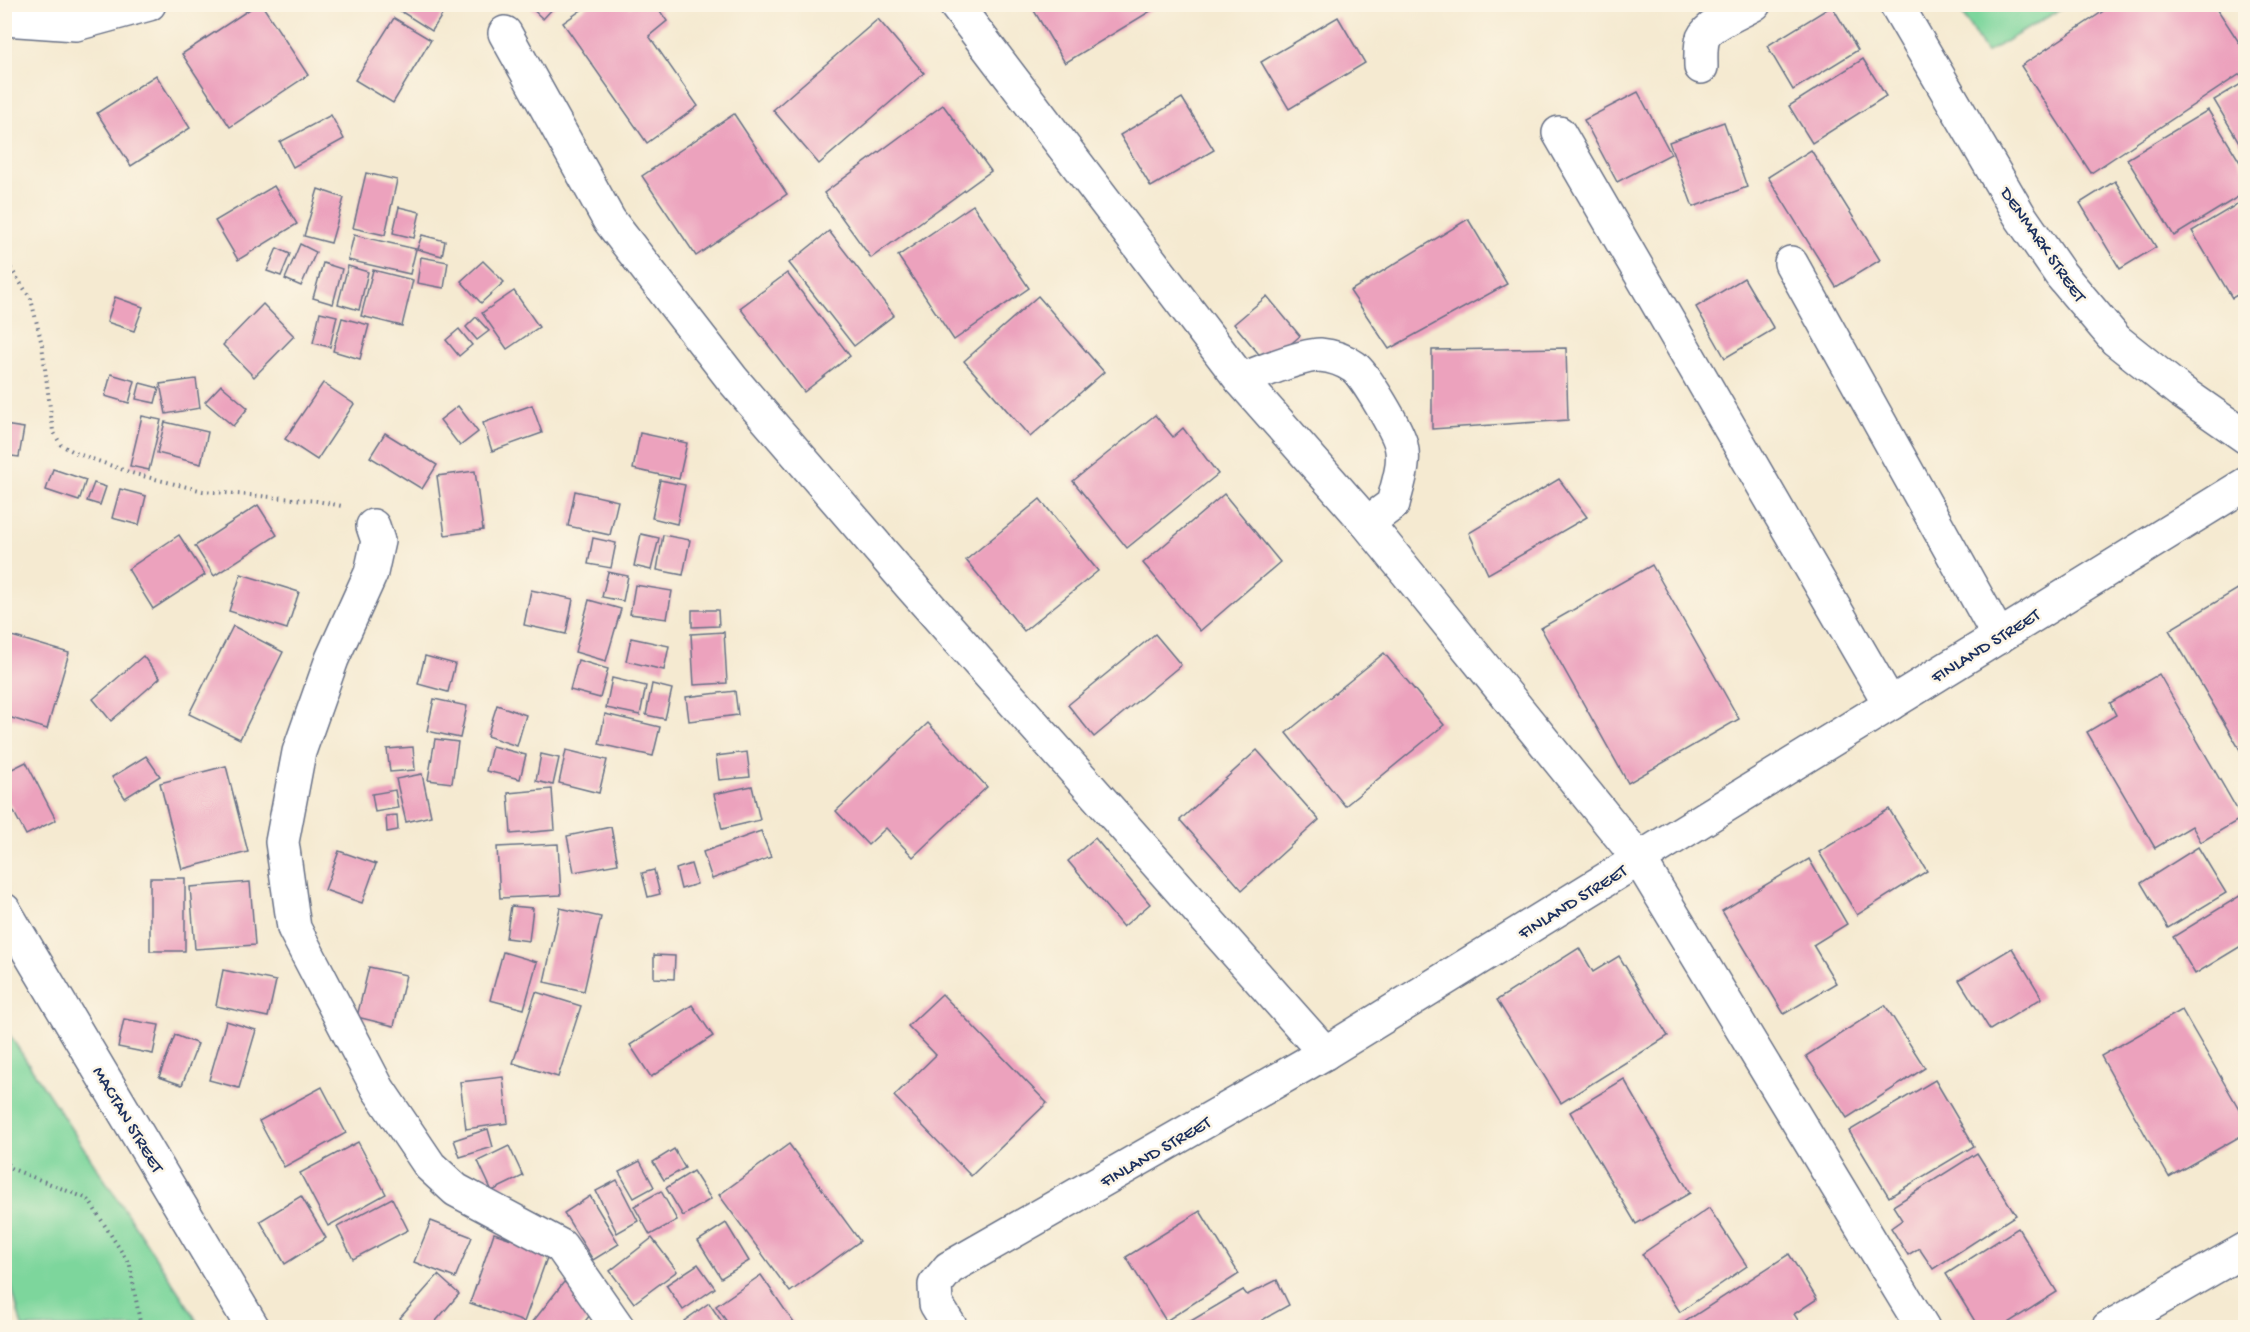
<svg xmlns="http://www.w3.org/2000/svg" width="2250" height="1332" viewBox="0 0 2250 1332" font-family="'Gochi Hand',sans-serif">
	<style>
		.green { fill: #7dd69c; stroke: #4c827d; stroke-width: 1.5 }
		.building { fill: #eca2bd }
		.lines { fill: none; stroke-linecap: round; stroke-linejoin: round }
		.minor-casing { stroke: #677086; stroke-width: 36 }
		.path { stroke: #677086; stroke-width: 4; stroke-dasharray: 1.5 4.5; stroke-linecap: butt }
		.minor { stroke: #fff; stroke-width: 33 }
		.labels { text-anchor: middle; stroke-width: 5; stroke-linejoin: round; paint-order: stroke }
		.street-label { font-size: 18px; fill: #1b2f5e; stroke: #fcf5e5 }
	</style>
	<rect width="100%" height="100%" fill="#fcf5e5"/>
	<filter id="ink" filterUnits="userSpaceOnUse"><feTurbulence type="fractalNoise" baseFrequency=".0167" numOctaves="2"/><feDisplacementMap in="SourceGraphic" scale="12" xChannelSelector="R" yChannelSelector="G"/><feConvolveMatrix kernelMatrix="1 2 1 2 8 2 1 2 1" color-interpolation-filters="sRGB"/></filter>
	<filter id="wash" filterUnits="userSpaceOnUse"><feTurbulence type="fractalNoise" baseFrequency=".008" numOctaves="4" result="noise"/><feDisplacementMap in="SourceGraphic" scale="24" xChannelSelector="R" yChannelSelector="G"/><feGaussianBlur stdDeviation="1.35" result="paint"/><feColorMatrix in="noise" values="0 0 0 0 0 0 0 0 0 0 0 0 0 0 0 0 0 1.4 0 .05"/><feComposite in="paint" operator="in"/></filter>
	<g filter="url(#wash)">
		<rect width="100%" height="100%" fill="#f5ead1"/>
		<!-- green -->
		<g class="green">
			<polygon points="1957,5 2068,5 1986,53"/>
			<polygon points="5,1028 191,1311 200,1327 22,1327 5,1261"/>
		</g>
		<g id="blocks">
			<!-- building -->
			<g class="building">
				<polygon points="396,4 449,4 432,31 394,7"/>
				<polygon points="527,4 557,4 543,19"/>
				<polygon points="590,4 627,4 630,8 634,4 655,4 667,21 649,36 698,106 647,143 563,23"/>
				<polygon points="1030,4 1158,4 1159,6 1065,63"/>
				<polygon points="2114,4 2214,4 2246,53 2246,70 2091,173 2021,66"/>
				<polygon points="256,5 262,5 308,75 230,127 182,54"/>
				<polygon points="1832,6 1858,50 1793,90 1767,46"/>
				<polygon points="1338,17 1365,63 1289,109 1261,62"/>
				<polygon points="394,18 431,40 393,103 355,80"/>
				<polygon points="878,19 924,73 819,164 773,110"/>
				<polygon points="1863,59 1886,96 1812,143 1789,106"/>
				<polygon points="156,75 190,128 131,166 97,113"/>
				<polygon points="2246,81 2246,154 2214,100"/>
				<polygon points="1638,92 1671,154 1617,182 1584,120"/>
				<polygon points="1182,98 1214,150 1151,187 1120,135"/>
				<polygon points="943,105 991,171 871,258 824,193"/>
				<polygon points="2208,110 2246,172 2246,192 2174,236 2127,159"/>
				<polygon points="734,114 787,194 696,256 642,176"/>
				<polygon points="331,115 344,139 293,167 280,142"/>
				<polygon points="1724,122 1747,187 1693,207 1669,142"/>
				<polygon points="1811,150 1880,260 1836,287 1768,177"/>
				<polygon points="366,173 397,180 385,235 353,228"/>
				<polygon points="2115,181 2156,247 2120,269 2080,203"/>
				<polygon points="274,186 297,224 238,260 215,221"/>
				<polygon points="318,189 344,198 331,243 304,236"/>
				<polygon points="2246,199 2246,290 2232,298 2192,231"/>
				<polygon points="973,205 1029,288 954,340 898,256"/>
				<polygon points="399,207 420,212 414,238 393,233"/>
				<polygon points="1468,219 1507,284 1389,349 1350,291"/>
				<polygon points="829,231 894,315 854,346 789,263"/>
				<polygon points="354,235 416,249 410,274 348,260"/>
				<polygon points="422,235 445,241 442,256 417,249"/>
				<polygon points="300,244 316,252 301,286 285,279"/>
				<polygon points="277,248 290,254 281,276 267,271"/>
				<polygon points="421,257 448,262 444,288 417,283"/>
				<polygon points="483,261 504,282 481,303 461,281"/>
				<polygon points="323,263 342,269 333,304 313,298"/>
				<polygon points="348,266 368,272 359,310 338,304"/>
				<polygon points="373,270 413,280 402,326 361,316"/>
				<polygon points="787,273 850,356 804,392 740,308"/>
				<polygon points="1744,278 1774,329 1725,358 1696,307"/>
				<polygon points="514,291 539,327 507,349 482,313"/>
				<polygon points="1038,296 1104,372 1030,437 964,361"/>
				<polygon points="1267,296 1300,336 1267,364 1234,324"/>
				<polygon points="115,297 143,307 134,331 107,322"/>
				<polygon points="263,304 294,336 254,377 223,345"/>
				<polygon points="320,312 337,316 330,347 313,343"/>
				<polygon points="476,317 489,331 477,340 466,327"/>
				<polygon points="342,318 369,325 360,359 333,351"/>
				<polygon points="459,329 472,345 459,356 446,340"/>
				<polygon points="1566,348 1568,420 1432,429 1432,350"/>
				<polygon points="111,374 135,381 129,403 105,396"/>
				<polygon points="196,379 200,408 166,414 160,384"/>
				<polygon points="140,383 159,388 155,403 136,399"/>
				<polygon points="323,383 354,404 317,460 285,439"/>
				<polygon points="221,385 248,408 233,426 205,402"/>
				<polygon points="532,405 542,433 492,451 483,423"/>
				<polygon points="458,406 478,432 460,446 440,420"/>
				<polygon points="1155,415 1173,437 1183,428 1218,474 1127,548 1073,481"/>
				<polygon points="142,416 161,420 149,470 130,466"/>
				<polygon points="165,422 208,432 201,464 157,453"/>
				<polygon points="4,425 24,428 19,457 4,455"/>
				<polygon points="385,433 437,465 422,489 370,457"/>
				<polygon points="640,433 687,443 679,479 633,469"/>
				<polygon points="53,469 86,480 79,501 46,490"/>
				<polygon points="475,471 483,530 445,535 437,476"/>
				<polygon points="1559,479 1587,517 1488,574 1469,533"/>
				<polygon points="660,480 685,485 677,524 652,518"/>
				<polygon points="94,483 106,487 100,505 87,501"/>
				<polygon points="120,489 146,496 139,525 112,518"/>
				<polygon points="575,491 618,501 610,535 568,526"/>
				<polygon points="1224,494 1280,562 1200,631 1143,563"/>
				<polygon points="1040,499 1098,571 1024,631 966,560"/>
				<polygon points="258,505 277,535 214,576 195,546"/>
				<polygon points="641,534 659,538 651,570 634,566"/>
				<polygon points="179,535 205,575 153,609 128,569"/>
				<polygon points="663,535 690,540 683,575 657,570"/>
				<polygon points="593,538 616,543 611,568 588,564"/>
				<polygon points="1652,565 1739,719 1628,783 1541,628"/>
				<polygon points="608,572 628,576 623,601 602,597"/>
				<polygon points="241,574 299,592 287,629 229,611"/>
				<polygon points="2246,584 2246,760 2169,630"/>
				<polygon points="635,585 672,591 667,619 630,614"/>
				<polygon points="531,590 573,599 566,634 524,625"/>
				<polygon points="589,600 621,609 606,661 575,652"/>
				<polygon points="692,610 718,610 719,626 692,627"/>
				<polygon points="233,626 283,652 240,739 189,714"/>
				<polygon points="724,632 727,683 694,685 691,634"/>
				<polygon points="5,634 69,653 47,729 5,716"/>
				<polygon points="1155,634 1181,665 1094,737 1068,705"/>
				<polygon points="631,638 669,646 664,670 626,661"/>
				<polygon points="1384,653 1444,725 1345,806 1286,733"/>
				<polygon points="143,656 160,678 111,721 93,699"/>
				<polygon points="425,656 455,664 448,692 418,684"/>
				<polygon points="578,660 608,669 600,698 570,690"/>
				<polygon points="2159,674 2242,818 2201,842 2192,826 2155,848 2087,732 2116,715 2110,703"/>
				<polygon points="612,678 646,686 640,715 606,708"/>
				<polygon points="652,684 672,689 665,719 646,715"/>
				<polygon points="735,691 738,715 689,721 686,697"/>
				<polygon points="434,699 467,706 460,738 427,731"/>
				<polygon points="497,705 526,715 517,746 487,736"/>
				<polygon points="605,714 660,727 653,756 599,744"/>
				<polygon points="928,723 987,787 913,857 886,828 868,845 836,811"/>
				<polygon points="435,739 458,742 452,783 428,780"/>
				<polygon points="492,746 526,755 520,779 486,771"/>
				<polygon points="413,747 415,770 390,772 387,749"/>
				<polygon points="566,750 607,760 599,793 559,783"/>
				<polygon points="1257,750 1319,820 1242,890 1180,820"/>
				<polygon points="747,752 750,777 719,780 716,756"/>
				<polygon points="541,754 559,758 553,785 536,781"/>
				<polygon points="146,756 160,776 125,798 112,777"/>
				<polygon points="26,762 56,820 26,835 4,793 4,773"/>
				<polygon points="226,766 248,852 182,869 160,783"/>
				<polygon points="422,774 431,816 406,822 396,779"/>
				<polygon points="752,786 760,820 722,829 714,794"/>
				<polygon points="552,789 555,830 511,834 508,793"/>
				<polygon points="395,790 398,808 375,812 372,794"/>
				<polygon points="1889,809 1927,871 1857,915 1819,852"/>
				<polygon points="397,815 398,830 387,832 386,816"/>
				<polygon points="611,827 618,864 574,872 567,836"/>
				<polygon points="761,831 771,857 712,879 703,852"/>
				<polygon points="1095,838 1150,904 1123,927 1068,861"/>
				<polygon points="558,844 561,895 500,898 497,847"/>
				<polygon points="2198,847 2226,893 2168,928 2141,883"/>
				<polygon points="339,851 376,864 362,903 325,890"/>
				<polygon points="1809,859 1847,924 1813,945 1836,983 1784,1014 1722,911"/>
				<polygon points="691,864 697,884 681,889 676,869"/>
				<polygon points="654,870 660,894 648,897 642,873"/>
				<rect x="150" y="878" width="35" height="73"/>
				<polygon points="250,882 255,945 195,949 190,887"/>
				<polygon points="2246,892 2246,943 2195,974 2173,937"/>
				<polygon points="511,906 533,908 529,941 506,938"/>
				<polygon points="560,908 601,917 584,991 544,982"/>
				<polygon points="1579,948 1593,972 1619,956 1668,1036 1561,1103 1497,1000"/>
				<polygon points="2012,948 2042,998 1990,1030 1959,980"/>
				<polygon points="503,952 537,962 524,1009 490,1000"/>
				<polygon points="654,955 675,956 674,979 654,978"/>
				<polygon points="369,967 406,975 394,1026 357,1017"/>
				<polygon points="223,970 276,981 268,1017 216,1006"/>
				<polygon points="536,992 581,1006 558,1077 513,1063"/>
				<polygon points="942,994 1047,1103 971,1176 894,1096 936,1055 908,1026"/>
				<polygon points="692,1005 713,1036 651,1077 630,1045"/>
				<polygon points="1885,1005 1925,1068 1847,1118 1806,1056"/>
				<polygon points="2182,1010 2246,1121 2246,1133 2169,1177 2101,1056"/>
				<polygon points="124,1019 159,1025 153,1054 118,1047"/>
				<polygon points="226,1021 256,1030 239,1088 209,1080"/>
				<polygon points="175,1035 198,1044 182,1085 159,1077"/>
				<polygon points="503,1077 508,1123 466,1129 460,1082"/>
				<polygon points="1624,1079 1690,1193 1636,1224 1570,1112"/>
				<polygon points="1935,1080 1974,1146 1889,1197 1849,1131"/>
				<polygon points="322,1087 346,1133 284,1167 259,1121"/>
				<polygon points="488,1129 493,1147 460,1157 454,1140"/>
				<polygon points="358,1142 386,1194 328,1226 300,1173"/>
				<polygon points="789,1144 860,1241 790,1292 719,1195"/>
				<polygon points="509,1146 523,1176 492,1191 478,1161"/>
				<polygon points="674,1149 685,1168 664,1180 653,1162"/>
				<polygon points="1977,1153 2016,1215 1933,1269 1919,1248 1908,1255 1891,1228 1902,1220 1893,1206"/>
				<polygon points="640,1161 654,1187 634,1198 619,1172"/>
				<polygon points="693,1171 711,1199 683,1216 666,1188"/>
				<polygon points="617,1180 638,1221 617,1233 596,1191"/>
				<polygon points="661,1191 677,1220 650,1235 634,1206"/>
				<polygon points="301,1196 326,1238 285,1264 260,1221"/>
				<polygon points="590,1196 619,1244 593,1260 564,1213"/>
				<polygon points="392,1198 408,1230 353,1259 337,1227"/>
				<polygon points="1709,1208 1747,1266 1680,1312 1642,1254"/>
				<polygon points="1200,1211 1239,1274 1166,1321 1126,1257"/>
				<polygon points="431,1221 472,1237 455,1278 414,1262"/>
				<polygon points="726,1223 749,1261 721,1278 698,1241"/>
				<polygon points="2018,1228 2057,1292 2000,1328 1979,1328 1946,1274"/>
				<polygon points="494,1233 549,1252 524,1322 470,1303"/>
				<polygon points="652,1238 677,1271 634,1303 610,1271"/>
				<polygon points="1789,1254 1817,1299 1794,1314 1803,1328 1681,1328 1680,1325"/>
				<polygon points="698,1264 715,1288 683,1310 666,1285"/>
				<polygon points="438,1275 459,1294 430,1328 411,1328 400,1318"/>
				<polygon points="761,1275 796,1326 793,1328 731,1328 716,1306"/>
				<polygon points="1277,1280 1289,1305 1262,1320 1266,1328 1179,1328 1243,1290 1247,1295"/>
				<polygon points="564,1282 596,1307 580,1328 528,1328"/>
				<polygon points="709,1303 726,1328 689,1328 684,1321"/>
			</g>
		</g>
	</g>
	<g filter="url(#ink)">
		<use href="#blocks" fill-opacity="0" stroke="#677086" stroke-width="1.5"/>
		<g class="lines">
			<defs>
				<g id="minor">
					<polyline points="955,4 1241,380 1367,523 1639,859 1923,1328"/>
					<polyline points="1896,4 2020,216 2061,275 2116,340 2180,391 2246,437"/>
					<polyline points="4,19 76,24 149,4"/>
					<polyline points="505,33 609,220 733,380 911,586 1325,1053"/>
					<path d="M1701,67C1701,58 1700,47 1703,38C1709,24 1741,12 1754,4"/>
					<polyline points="1559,133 1890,704"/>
					<polyline points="1791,263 1999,637"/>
					<path d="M1241,380C1258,373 1302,355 1320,355C1332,356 1344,360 1354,367C1365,375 1398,431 1401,445C1406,465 1397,486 1393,504L1367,523"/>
					<polyline points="373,526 378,541 371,573 332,659 299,752 282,842 294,928 378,1089 430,1166 456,1190 561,1246 618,1328"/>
					<polyline points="4,910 253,1328"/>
					<polyline points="951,1328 936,1304 935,1285 949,1268 1325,1053 2246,484"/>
					<polyline points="2108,1328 2246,1249"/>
				</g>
			</defs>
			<!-- minor casing -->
			<use href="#minor" class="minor-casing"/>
			<!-- path -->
			<g class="path">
				<polyline points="4,258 31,299 42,345 53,431 61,445 78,454 135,474 203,491 317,501 342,506"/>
				<polyline points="4,1158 10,1168 88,1199 130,1265 141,1328"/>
			</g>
			<!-- minor -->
			<use href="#minor" class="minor"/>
		</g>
	</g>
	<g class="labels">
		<!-- street labels -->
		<g class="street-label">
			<text transform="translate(2044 244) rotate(55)" y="6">DENMARK STREET</text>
			<text transform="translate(1985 645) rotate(-32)" y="6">FINLAND STREET</text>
			<text transform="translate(1572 901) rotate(-32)" y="6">FINLAND STREET</text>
			<text transform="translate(129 1119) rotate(59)" y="6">MACTAN STREET</text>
			<text transform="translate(1155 1151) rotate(-30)" y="6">FINLAND STREET</text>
		</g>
	</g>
	<!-- margin -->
	<rect width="2250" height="1332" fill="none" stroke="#fcf5e5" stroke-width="24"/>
</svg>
